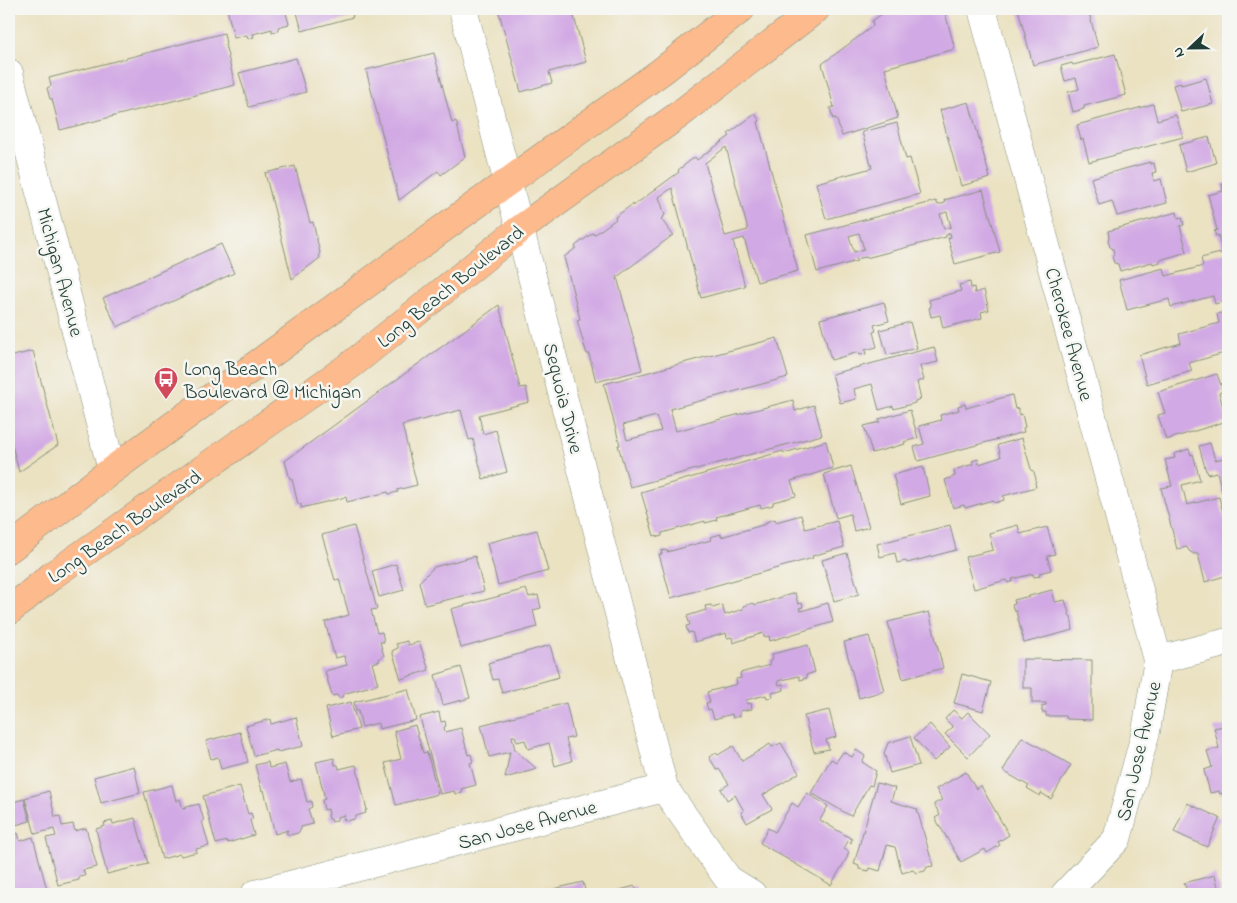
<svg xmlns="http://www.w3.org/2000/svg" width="1237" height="903" viewBox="0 0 1237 903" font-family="'Indie Flower',sans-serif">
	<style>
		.building { fill: #d1a9e4; fill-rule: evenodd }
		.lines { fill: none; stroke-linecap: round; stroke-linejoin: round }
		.minor-casing { stroke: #85907b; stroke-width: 29 }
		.major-casing { stroke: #85907b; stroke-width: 29 }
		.minor { stroke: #fff; stroke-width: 28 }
		.major { stroke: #fcba8d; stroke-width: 28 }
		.labels { text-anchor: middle; stroke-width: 5; stroke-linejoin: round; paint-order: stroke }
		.street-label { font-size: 20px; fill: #1f3d34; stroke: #f6f6f2 }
		.poi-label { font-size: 20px; fill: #1f3d34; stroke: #f6f6f2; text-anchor: start }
	</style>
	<rect width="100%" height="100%" fill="#f6f6f2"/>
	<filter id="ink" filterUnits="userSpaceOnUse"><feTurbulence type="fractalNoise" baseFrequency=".02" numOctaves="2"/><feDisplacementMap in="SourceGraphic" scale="10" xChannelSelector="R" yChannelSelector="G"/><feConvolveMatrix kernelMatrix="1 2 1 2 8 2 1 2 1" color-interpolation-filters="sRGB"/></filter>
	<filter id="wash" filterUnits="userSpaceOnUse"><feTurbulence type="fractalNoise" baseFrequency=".0096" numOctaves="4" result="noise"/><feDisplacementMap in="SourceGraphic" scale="20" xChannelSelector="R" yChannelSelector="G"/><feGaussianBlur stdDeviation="1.12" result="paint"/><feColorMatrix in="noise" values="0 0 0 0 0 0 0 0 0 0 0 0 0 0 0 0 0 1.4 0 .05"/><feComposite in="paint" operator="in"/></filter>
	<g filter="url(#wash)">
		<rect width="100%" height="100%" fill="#ebe2c2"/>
		<g id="blocks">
			<!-- building -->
			<g class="building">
				<polygon points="227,9 285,9 289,24 278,27 279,31 272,32 272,29 253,34 254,37 248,39 247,35 234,38"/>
				<polygon points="296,9 351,9 353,17 302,31"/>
				<polygon points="498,9 572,9 586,62 549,72 552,83 521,92"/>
				<polygon points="889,9 944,9 955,49 885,68 898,118 842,136 836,118 833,119 830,108 834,107 822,64 873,26 872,21"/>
				<polygon points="1018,9 1088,9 1098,47 1033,65"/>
				<polygon points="224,33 226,44 225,44 235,85 60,130 52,99 50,99 47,88 51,86 49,78"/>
				<polygon points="434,53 452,123 456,121 465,157 441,175 438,171 399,200 366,70"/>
				<polygon points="1115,54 1126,95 1084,106 1084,109 1073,112 1068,92 1079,89 1076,78 1065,81 1061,66 1072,63 1073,65"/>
				<polygon points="296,58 306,92 249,107 239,73"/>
				<polygon points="1206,78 1213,104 1181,112 1173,85 1181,83 1181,85"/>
				<polygon points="969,102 990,178 961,186 940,110"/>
				<polygon points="1153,104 1157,120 1176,115 1183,137 1089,162 1083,139 1081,140 1077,125"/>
				<path d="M755,114L760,121L758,122L798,271L757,282L744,238L733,241L745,286L701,298L672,188L659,197L665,215L661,219L673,235L617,277L642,370L596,382L589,354H587L585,348L577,320L580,319L564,257L576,248L575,246L593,233L594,235L616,219L615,217L633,204V206L679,172L678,170L695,157L697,160L730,136L728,134ZM726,147L748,230L725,236L705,163Z"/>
				<polygon points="897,123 906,159 910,158 920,194 826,219 816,183 872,168 862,132"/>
				<polygon points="1209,137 1216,163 1186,172 1179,145"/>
				<polygon points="1150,162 1150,164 1154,163 1156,172 1152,173 1154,181 1161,179 1167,203 1117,216 1112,201 1099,205 1091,178"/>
				<polygon points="295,166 310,223 313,222 320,253 319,254 320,258 292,279 265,173"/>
				<polygon points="1228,183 1228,246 1221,247 1218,235 1216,236 1214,231 1217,230 1208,195 1223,191 1222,184"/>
				<path d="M983,190L1000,252L955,264L948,238L951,237L950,233L946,235V237L866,258V257L856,259L857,261L817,272L807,235L936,201L938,205L945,203L944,200ZM947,212L951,227L944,229L940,214ZM859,233L864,249L854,252L849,236Z"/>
				<polygon points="1177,212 1178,218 1182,217 1184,225 1180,226 1187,252 1160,260 1160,262 1153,264 1152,262 1120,271 1118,264 1114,263 1112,256 1114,254 1113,249 1110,247 1108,241 1109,237 1108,231"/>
				<polygon points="221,244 234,273 117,327 103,298"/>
				<polygon points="1228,251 1228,300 1215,304 1213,296 1171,307 1169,299 1127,310 1119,280 1164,268 1166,276 1203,266 1201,258"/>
				<polygon points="970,282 971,288 974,287 975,293 984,290 989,310 981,312 982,318 943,328 940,315 931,317 929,308 931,307 929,300 961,291 959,285"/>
				<polygon points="884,302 889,321 874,325 876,331 873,332 877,347 865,350 866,354 860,355 859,352 831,360 820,319"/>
				<polygon points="499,305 520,388 526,387 529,402 479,415 483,434 496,430 507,472 483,479 473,439 469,440 461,410 402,425 417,485 397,490 398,492 389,494 388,492 347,502 346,497 301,508 301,504 298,504 292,479 290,479 285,461"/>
				<polygon points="1228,311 1228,352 1189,363 1192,371 1147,384 1139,355 1181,343 1179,334 1219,323 1217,314"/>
				<polygon points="910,322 917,348 887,355 880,330"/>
				<path d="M777,338L788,377L670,409L676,431L793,400L795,411L814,405L822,435L630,487L618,445H620L604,384ZM656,416L661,431L627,440L623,425Z"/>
				<polygon points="934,347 938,362 920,366 924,380 917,382 921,399 915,401 915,403 894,409 893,406 879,410 872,384 854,389 856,399 840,403 832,374"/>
				<polygon points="33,351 58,445 19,472 9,433 9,357"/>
				<polygon points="1217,374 1223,391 1219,393 1227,421 1166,440 1158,415 1165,413 1158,392"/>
				<polygon points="1012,395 1015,409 1018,408 1019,415 1022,414 1025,427 1023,428 1024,432 918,461 914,447 924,444 919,426 941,420 940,415 959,410 958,406 965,404 966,408"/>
				<polygon points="910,410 918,438 904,442 905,444 872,453 864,426 880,422 879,419"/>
				<polygon points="1022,438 1031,469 1034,472 1036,479 1035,483 1036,487 1003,496 1004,500 995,503 993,500 965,508 964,505 953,508 945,480 955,476 954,470 973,464 972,461 978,459 979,464 1001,457 998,445"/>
				<polygon points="826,441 833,468 791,481 796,496 773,502 773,505 761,508 760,505 716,517 717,520 705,523 705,521 662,533 662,536 658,537 657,535 654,536 641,492 783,451 784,453"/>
				<polygon points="1210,443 1215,460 1228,457 1228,494 1223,495 1217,472 1208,474 1207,471 1206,471 1199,446"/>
				<polygon points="1189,449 1191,455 1193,454 1200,480 1182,485 1187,505 1219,497 1228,533 1228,575 1205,582 1198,554 1194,554 1189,551 1187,547 1177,549 1161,488 1172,486 1165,460 1175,458 1174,454"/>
				<polygon points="851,466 869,527 854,531 850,514 836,518 824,474"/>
				<polygon points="923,467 930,496 901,504 893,475"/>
				<polygon points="801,515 805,529 837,521 844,547 812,556 813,558 671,598 659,554 662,554 661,551 666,550 667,552 711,540 710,537 721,534 721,537 766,524 766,522 775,519 776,522"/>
				<polygon points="950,525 956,550 907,563 906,561 897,563 895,553 880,557 877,544"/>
				<polygon points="1018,525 1020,534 1047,527 1055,554 1047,556 1051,570 1039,573 1040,576 1034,577 1033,574 1012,579 1013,581 1008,583 1006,580 974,589 965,557 993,550 989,533"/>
				<polygon points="354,526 377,609 371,610 377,633 382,632 384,642 380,642 384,656 379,658 380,661 372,663 378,684 343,694 344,696 339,698 337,695 332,696 325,671 347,665 344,656 335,658 325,622 349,615 339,579 335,580 322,535"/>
				<polygon points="537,530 548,571 498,585 487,543"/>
				<polygon points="847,553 859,594 834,601 822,560"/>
				<polygon points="475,556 484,591 425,605 419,582 434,567"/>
				<polygon points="396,564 404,590 379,597 372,571"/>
				<polygon points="526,589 529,597 538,595 541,608 533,610 537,627 461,648 451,609"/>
				<polygon points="1052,590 1055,602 1065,600 1070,617 1071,616 1073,630 1024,643 1016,611 1014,611 1012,605 1015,604 1014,600"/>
				<polygon points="795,593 798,604 802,603 803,607 799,608 801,611 828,603 833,622 770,641 769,636 764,637 763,633 733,643 732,637 727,638 726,633 695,642 692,632 688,633 686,626 690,625 687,616 706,610 705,606 711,605 713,608 722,605 725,615 743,609 743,606 754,603 755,605"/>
				<polygon points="929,612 943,668 903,679 888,622"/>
				<polygon points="869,636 884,691 859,698 844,642"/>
				<polygon points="407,641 408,645 419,642 429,670 401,679 392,651 398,648 396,644"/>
				<polygon points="550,645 559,677 502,693 498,679 493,680 488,663"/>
				<polygon points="808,645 815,672 806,675 807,678 800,680 799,676 778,681 779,685 783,684 784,690 772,693 773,697 767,698 766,695 746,700 747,704 751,703 752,709 740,711 740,716 733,718 732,714 714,719 711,709 708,710 706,703 710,702 707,692 737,684 736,679 741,678 740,673 770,665 769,661 773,659 772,654"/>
				<polygon points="1023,659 1092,660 1092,720 1067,719 1066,716 1046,716 1046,712 1042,712 1042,706 1046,705 1046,703 1032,703 1032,688 1023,688"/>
				<polygon points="461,667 470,698 443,705 435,675"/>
				<polygon points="962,674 991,682 983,711 954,703"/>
				<polygon points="408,689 416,720 379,729 378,723 362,727 358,711 356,711 354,702"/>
				<polygon points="351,702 359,729 333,736 326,708"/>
				<polygon points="566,703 574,737 566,739 572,761 555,766 549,743 528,749 525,740 517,742 515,736 512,736 515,750 537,769 505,778 510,752 489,757 481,725"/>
				<polygon points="829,710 836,737 826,740 829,749 814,752 804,716"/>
				<polygon points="953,710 962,718 968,712 990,734 968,757 945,734 953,727 945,719"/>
				<polygon points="439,712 441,722 445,721 446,726 444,727 445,732 461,728 468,755 471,754 473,762 470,763 476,785 461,789 462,792 455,794 454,791 440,794 420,717"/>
				<polygon points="296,717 303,746 278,752 277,750 254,756 246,726 270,719 271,724"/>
				<polygon points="930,724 950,747 934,761 914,738"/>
				<polygon points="415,725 423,753 427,752 438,794 396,805 385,763 401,759 394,731"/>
				<polygon points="1228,725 1228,792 1220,794 1219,791 1210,793 1204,770 1212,767 1207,751 1219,748 1214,728"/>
				<polygon points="240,732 248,762 221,769 218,757 211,759 206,741"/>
				<polygon points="910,736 919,765 890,773 884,753 888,743"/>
				<polygon points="1022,737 1071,765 1051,799 1041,793 1040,796 1027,788 1029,786 1003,771"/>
				<polygon points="781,743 799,773 763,795 772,809 747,823 741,812 744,811 735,795 727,800 721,789 729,784 719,769 717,770 709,757 716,753 718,755 733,746 742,761 770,744 772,747"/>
				<polygon points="856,750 865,756 862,762 876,771 872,786 869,785 851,816 811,793 831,759 836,762 843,752 852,757"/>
				<polygon points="334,758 335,765 338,765 339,769 356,765 367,810 365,810 366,813 356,816 354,819 347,821 343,819 345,815 337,817 337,820 332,822 331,819 329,819 328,815 329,815 328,809 324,810 322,800 325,799 316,762"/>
				<polygon points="268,762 269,768 285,764 290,782 301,779 307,802 311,801 312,807 308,809 313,824 301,827 301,829 298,833 290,835 286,833 288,830 275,834 264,790 262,791 255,765"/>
				<polygon points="134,766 140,793 101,803 94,777"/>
				<polygon points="966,772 976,789 981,786 1009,835 998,842 1000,845 987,853 985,849 961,862 935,818 940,815 934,804 942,800 936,789"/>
				<polygon points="877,783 895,788 891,801 917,809 933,866 927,867 925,871 916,873 913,870 902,873 895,847 887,845 880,871 870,868 869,871 859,869 859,866 854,864"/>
				<polygon points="172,785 176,801 180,799 183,809 186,808 186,807 199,804 204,821 202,821 209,846 196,849 197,852 181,856 180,854 162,859 144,792"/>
				<polygon points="240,786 248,814 251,813 253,819 250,820 254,835 228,843 227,841 216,844 203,796"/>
				<polygon points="49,791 55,817 60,816 62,826 73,824 75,831 86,828 97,867 83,870 85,876 79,877 79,880 58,885 46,838 56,836 54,829 35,834 25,798"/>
				<polygon points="807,793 828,806 820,820 852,839 851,843 848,841 844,849 849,852 847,856 848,856 831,885 760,843 768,828 775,832 792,803 798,807"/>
				<polygon points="24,799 30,821 12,826 14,834 18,833 20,841 33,837 47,890 31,894 9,894 9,803"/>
				<polygon points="1187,803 1220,818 1207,847 1174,832"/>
				<polygon points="135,818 148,864 107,874 96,829 105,826 104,823 112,821 113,824"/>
				<polygon points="1215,875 1220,894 1188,894 1184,883"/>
				<polygon points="583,882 586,894 545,894 545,891"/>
				<polygon points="635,886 637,894 605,894"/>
			</g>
		</g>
	</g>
	<g filter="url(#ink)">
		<use href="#blocks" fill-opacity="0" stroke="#85907b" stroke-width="1"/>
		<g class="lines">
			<defs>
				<g id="minor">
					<polyline points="463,9 664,788 728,879 752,894"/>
					<polyline points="982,9 1158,660 1146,731 1117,839 1065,894"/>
					<polyline points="9,73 112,470"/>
					<polyline points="1158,660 1228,642"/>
					<polyline points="255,894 664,788"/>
				</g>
				<g id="major">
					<polyline points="9,549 112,470 449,224 662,71 741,9"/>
					<polyline points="9,611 54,574 352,364 520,229 680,114 816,9"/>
				</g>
			</defs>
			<!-- minor casing -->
			<use href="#minor" class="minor-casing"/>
			<!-- major casing -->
			<use href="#major" class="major-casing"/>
			<!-- minor -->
			<use href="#minor" class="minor"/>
			<!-- major -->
			<use href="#major" class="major"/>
		</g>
	</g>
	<!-- icons -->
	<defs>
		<symbol id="bus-pin" viewBox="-11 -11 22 30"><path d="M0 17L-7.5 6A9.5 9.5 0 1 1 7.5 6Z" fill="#d1495b" stroke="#f6f6f2"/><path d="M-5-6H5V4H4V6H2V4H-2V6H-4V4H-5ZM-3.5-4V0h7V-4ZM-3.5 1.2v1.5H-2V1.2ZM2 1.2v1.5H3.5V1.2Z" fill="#fff"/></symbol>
	</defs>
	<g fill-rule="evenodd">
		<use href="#bus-pin" x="152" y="365" width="28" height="38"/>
	</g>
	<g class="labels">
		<!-- street labels -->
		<g class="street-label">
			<text transform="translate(61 272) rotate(75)" y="7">Michigan Avenue</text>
			<text transform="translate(450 286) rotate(-39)" y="7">Long Beach Boulevard</text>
			<text transform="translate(1070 334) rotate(75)" y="7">Cherokee Avenue</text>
			<text transform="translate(564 398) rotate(76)" y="7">Sequoia Drive</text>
			<text transform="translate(124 526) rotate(-35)" y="7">Long Beach Boulevard</text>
			<text transform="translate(1138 751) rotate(-77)" y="7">San Jose Avenue</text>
			<text transform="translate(527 824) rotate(-15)" y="7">San Jose Avenue</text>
		</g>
		<!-- poi labels -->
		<g class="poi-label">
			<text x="184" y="375">Long Beach<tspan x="184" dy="23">Boulevard @ Michigan</tspan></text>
		</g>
	</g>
	<!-- margin -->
	<rect width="1237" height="903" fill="none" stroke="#f6f6f2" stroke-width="30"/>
	<!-- north arrow -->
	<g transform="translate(1190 48) rotate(248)" stroke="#f6f6f2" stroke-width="4" paint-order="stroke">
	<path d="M0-4L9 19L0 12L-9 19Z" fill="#1f3d34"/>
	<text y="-8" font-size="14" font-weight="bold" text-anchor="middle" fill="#1f3d34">N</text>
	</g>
</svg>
